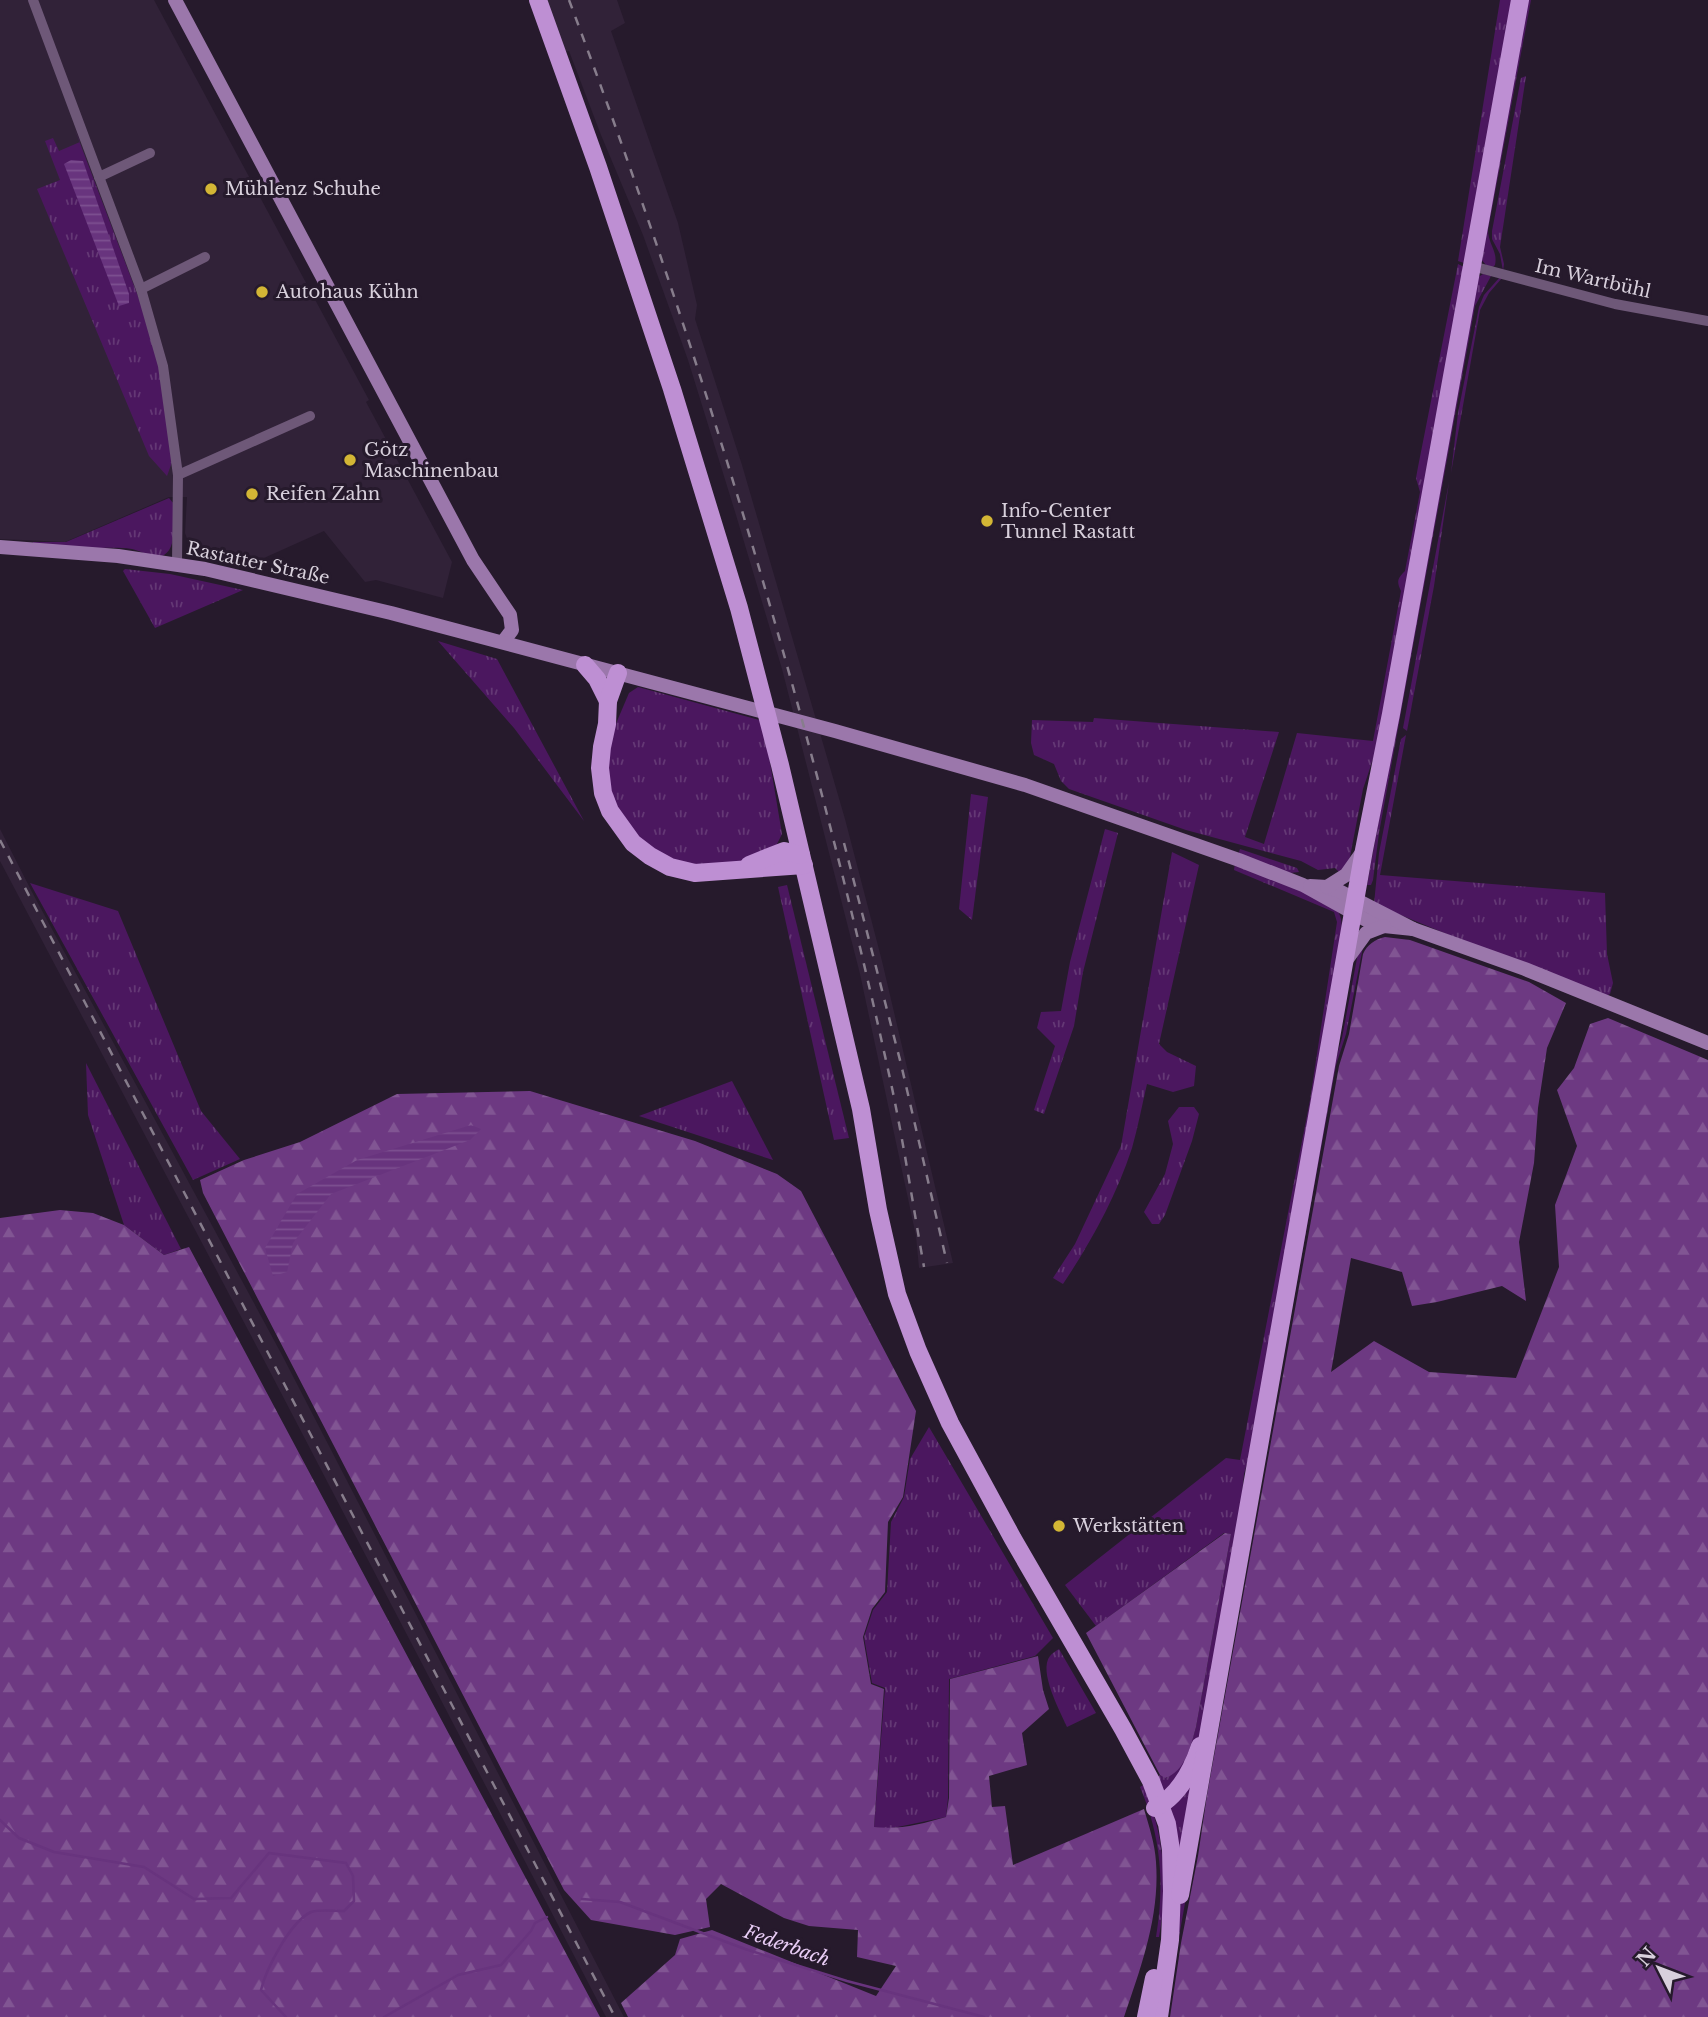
<svg xmlns="http://www.w3.org/2000/svg" width="1708" height="2017" viewBox="0 0 1708 2017" font-family="'Libre Baskerville',serif">
	<style>
		.built { fill: #312238 }
		.grass { fill: url(#grass-tufts) }
		.forest { fill: url(#forest-firs) }
		.water { fill: url(#water-rules) }
		.lines { fill: none; stroke-linecap: round; stroke-linejoin: round }
		.stream { stroke: #68347e; stroke-width: 2.5 }
		.street { stroke: #6e5878; stroke-width: 10 }
		.secondary { stroke: #9b77ab; stroke-width: 14 }
		.primary { stroke: #be8fd3; stroke-width: 18 }
		.rail { stroke: #877d8c; stroke-width: 2.5; stroke-dasharray: 9 9; stroke-linecap: butt }
		.poi-dot { fill: #d3b635; stroke: #261a2c; stroke-width: 2.5 }
		.labels { text-anchor: middle; stroke-width: 6; stroke-linejoin: round; paint-order: stroke }
		.poi-label { font-size: 18px; fill: #d8d0dc; stroke: #261a2c; text-anchor: start }
		.street-label { font-size: 18px; fill: #d8d0dc; stroke: #261a2c }
		.water-label { font-size: 19px; font-style: italic; fill: #e9cdf6; stroke: #261a2c }
	</style>
	<defs>
		<pattern id="grass-tufts" width="24" height="20" patternUnits="userSpaceOnUse" patternTransform="scale(1.75)"><rect width="24" height="20" fill="#4b175f"/><path d="M3 7l-1-3M5 7V3M7 7l1-3M15 17l-1-3M17 17v-4M19 17l1-3" fill="none" stroke="#643875"/></pattern>
		<pattern id="forest-firs" width="22" height="20" patternUnits="userSpaceOnUse" patternTransform="scale(1.75)"><rect width="22" height="20" fill="#6d3982"/><path d="M5 1l3.5 6h-7zM16 11l3.5 6h-7z" fill="#815593"/></pattern>
		<pattern id="water-rules" width="6" height="5" patternUnits="userSpaceOnUse" patternTransform="scale(1.75)"><rect width="6" height="5" fill="#68347e"/><path d="M0 2.5h6" fill="none" stroke="#7d5090"/></pattern>
	</defs>
	<rect width="100%" height="100%" fill="#261a2c"/>
	<!-- built -->
	<g class="built">
		<polygon points="0,0 154,0 369,400 366,402 452,562 443,598 376,580 365,582 324,531 244,567 194,557 185,533 187,497 169,497 65,542 0,539"/>
		<polygon points="544,0 617,0 625,23 611,31 678,223 697,305 695,319 742,465 845,819 882,961 953,1263 919,1268 916,1236 860,974 782,669 736,515 688,360 643,235 601,135 569,51 565,52"/>
		<polygon points="0,829 32,892 282,1355 624,2017 606,2017 266,1364 0,861"/>
	</g>
	<!-- grass -->
	<g class="grass">
		<polygon points="1500,0 1514,0 1464,263 1458,261"/>
		<path d="M1525,0H1531L1488,230C1488,244 1498,251 1495,265L1492,268L1486,265L1480,258Z"/>
		<polygon points="1526,76 1500,247 1504,264 1503,271 1500,254 1492,239 1492,231 1521,78"/>
		<polygon points="75,130 147,320 160,369 172,462 167,476 149,456 37,189 60,180 45,141 53,138 59,151 80,142"/>
		<path d="M1458,264L1464,267L1376,750L1363,789L1349,862L1341,874L1335,868L1318,870L1301,861L1186,830L1069,789L1061,781L1054,764L1034,755L1031,743L1032,720L1093,722L1094,718L1279,732L1245,837L1264,844L1297,733L1373,741L1401,591C1396,581 1398,578 1405,571L1420,492L1416,478L1418,467Z"/>
		<polygon points="1483,274 1491,276 1475,306 1379,833 1373,880 1371,885 1367,885 1477,278"/>
		<polygon points="1500,277 1502,278 1489,293 1480,310 1451,473 1458,413 1479,307 1484,295"/>
		<polygon points="1449,482 1434,586 1407,731 1403,728"/>
		<path d="M169,498L173,503C173,517 178,547 164,555C154,560 141,551 132,549C115,547 104,548 88,549C70,550 51,547 33,546V542H66Z"/>
		<polygon points="125,569 170,574 243,590 155,628 123,571"/>
		<polygon points="438,641 497,659 584,821 514,728"/>
		<polygon points="638,687 763,721 782,834 774,850 752,862 700,870 650,851 614,806 607,772 612,733 629,693"/>
		<polygon points="1406,735 1380,875 1605,893 1607,954 1613,983 1610,994 1602,998 1374,904 1379,853 1401,739"/>
		<polygon points="971,794 988,797 972,920 959,909"/>
		<polygon points="1105,829 1118,833 1083,972 1074,1026 1044,1114 1034,1110 1055,1046 1037,1028 1041,1012 1061,1011 1070,962"/>
		<polygon points="1240,849 1297,868 1299,872 1290,873 1238,855"/>
		<path d="M1172,852L1199,865L1159,1044L1167,1052L1196,1066L1194,1086L1173,1092L1147,1084C1142,1105 1138,1127 1132,1148C1116,1197 1091,1242 1063,1284L1053,1278L1075,1244L1121,1146Z"/>
		<path d="M1235,863C1260,874 1318,894 1336,909C1341,914 1342,923 1342,930L1257,1428L1244,1474L1238,1534L1206,1712L1195,1752L1164,1794L1155,1779L1160,1775L1166,1778C1185,1766 1190,1748 1196,1727L1231,1534L1224,1533L1096,1626L1065,1585L1226,1458L1240,1460L1310,1100L1337,922L1334,912L1234,870Z"/>
		<polygon points="30,883 118,911 201,1111 240,1159 193,1180"/>
		<polygon points="787,885 849,1138 834,1140 778,887"/>
		<polygon points="1363,947 1346,1034 1336,1065 1178,1942 1179,1914 1335,1061 1342,1038 1358,953"/>
		<polygon points="86,1063 181,1249 164,1255 124,1225 88,1115"/>
		<polygon points="732,1081 773,1160 639,1116"/>
		<polygon points="1179,1107 1194,1107 1199,1114 1192,1141 1165,1215 1159,1224 1152,1224 1144,1212 1165,1174 1173,1144 1168,1121"/>
		<polygon points="929,1427 1053,1638 1035,1656 949,1679 948,1798 946,1817 888,1829 874,1827 885,1688 872,1683 864,1637 873,1610 887,1592 891,1522 904,1497 910,1459"/>
		<path d="M1059,1649L1096,1713L1067,1727C1060,1711 1038,1671 1050,1656C1052,1653 1056,1651 1059,1649Z"/>
		<polygon points="1194,1771 1182,1870 1169,1809"/>
		<path d="M1143,1785C1164,1833 1169,1885 1159,1937H1156C1165,1885 1161,1836 1140,1787Z"/>
	</g>
	<!-- forest -->
	<g class="forest">
		<path d="M1385,937L1410,940L1489,968L1529,982L1566,1003L1547,1048L1538,1108L1534,1163L1519,1242L1526,1301L1502,1286L1437,1302L1412,1306L1402,1272L1351,1258L1331,1372L1374,1341L1429,1372L1516,1378L1559,1267L1555,1205L1577,1146L1557,1090L1574,1068L1590,1024L1608,1018L1708,1060V2017H1170L1181,1943L1198,1856L1207,1795L1339,1066L1349,1034L1363,954C1367,945 1375,939 1385,937Z"/>
		<path d="M530,1091L695,1141L777,1174L801,1191L916,1411L903,1497L888,1522L885,1592L872,1609L863,1637L871,1684L884,1689L874,1827C899,1830 922,1824 946,1817L949,1798L950,1679L1038,1656L1043,1690L1049,1709L1022,1733L1027,1765L989,1776L992,1807L1005,1806L1013,1865L1144,1809C1149,1826 1155,1844 1156,1862C1160,1916 1141,1967 1124,2017H628L621,2003L675,1955L680,1939L712,1930L876,1996L896,1966L857,1957L858,1930L809,1926L784,1918L721,1884L706,1899L710,1927L675,1935L591,1920L564,1890L203,1193L200,1180L244,1160L300,1142L397,1094Z"/>
		<polygon points="60,1210 93,1213 124,1225 164,1255 189,1247 600,2017 0,2017 0,1218"/>
		<path d="M1225,1533L1231,1534L1196,1727C1191,1745 1185,1772 1165,1778L1160,1775L1086,1633Z"/>
	</g>
	<!-- water -->
	<g class="water">
		<polygon points="71,160 83,161 129,294 129,303 119,306 64,164"/>
		<polygon points="471,1125 481,1129 470,1140 331,1194 293,1243 287,1272 273,1276 265,1248 297,1194 357,1160"/>
	</g>
	<g class="lines">
		<!-- stream -->
		<g class="stream">
			<path d="M0,1820L19,1838L54,1852L144,1867L194,1899L231,1898L269,1853L346,1863L353,1876L354,1901L344,1911C335,1911 319,1909 311,1912C290,1922 266,1969 261,1990L286,2017"/>
			<polyline points="582,1899 620,1902 745,1949 847,1981 984,2017"/>
			<polyline points="384,2017 458,1975 501,1965 531,1931 535,1923 547,1917"/>
		</g>
		<!-- street -->
		<g class="street">
			<polyline points="33,0 141,289 163,366 178,475 177,564"/>
			<polyline points="99,177 150,153"/>
			<polyline points="1472,266 1615,304 1708,321"/>
			<polyline points="141,289 205,257"/>
			<polyline points="178,475 310,416"/>
		</g>
		<!-- secondary -->
		<g class="secondary">
			<polyline points="175,0 473,560 510,615 512,630 503,642"/>
			<polyline points="0,547 118,556 205,569 391,613 835,731 1025,785 1239,860 1303,885 1366,920 1384,926 1413,929"/>
			<polyline points="1310,886 1327,887 1339,891 1413,929 1525,969 1708,1043"/>
			<polyline points="1327,887 1346,875 1363,851"/>
			<polyline points="1345,962 1366,933 1384,926"/>
		</g>
		<!-- primary -->
		<g class="primary">
			<polyline points="538,0 598,167 672,389 739,608 780,765 861,1109 878,1210 897,1294 918,1351 950,1423 1013,1539 1123,1729 1151,1781 1167,1824 1171,1850 1172,1891 1170,1940 1159,2017"/>
			<polyline points="585,665 597,679 608,701"/>
			<polyline points="618,673 608,701 607,724 602,747 600,768 603,793 610,811 633,843 650,856 670,867 695,873 804,865"/>
			<polyline points="749,865 784,851 801,855"/>
			<path d="M1155,1808C1178,1796 1192,1770 1200,1746"/>
			<polyline points="1180,1895 1364,850 1391,714 1520,0"/>
			<polyline points="1146,2017 1154,1978"/>
		</g>
		<!-- rail -->
		<g class="rail">
			<path d="M569,0C699,346 807,703 887,1065C902,1131 912,1200 924,1267"/>
			<polyline points="0,840 615,2017"/>
			<polyline points="844,843 901,1064 947,1263"/>
		</g>
	</g>
	<!-- markers -->
	<g class="poi-dot">
		<circle cx="211" cy="189" r="7"/>
		<circle cx="262" cy="292" r="7"/>
		<circle cx="350" cy="460" r="7"/>
		<circle cx="252" cy="494" r="7"/>
		<circle cx="987" cy="521" r="7"/>
		<circle cx="1059" cy="1526" r="7"/>
	</g>
	<g class="labels">
		<!-- poi labels -->
		<g class="poi-label">
			<text x="225" y="195">Mühlenz Schuhe</text>
			<text x="276" y="298">Autohaus Kühn</text>
			<text x="364" y="456">Götz<tspan x="364" dy="21">Maschinenbau</tspan></text>
			<text x="266" y="500">Reifen Zahn</text>
			<text x="1001" y="517">Info-Center<tspan x="1001" dy="21">Tunnel Rastatt</tspan></text>
			<text x="1073" y="1532">Werkstätten</text>
		</g>
		<!-- street labels -->
		<g class="street-label">
			<text transform="translate(1593 279) rotate(13)" y="6">Im Wartbühl</text>
			<text transform="translate(258 563) rotate(12)" y="6">Rastatter Straße</text>
		</g>
		<!-- water labels -->
		<g class="water-label">
			<text transform="translate(787 1945) rotate(19)" y="7">Federbach</text>
		</g>
	</g>
	<!-- north arrow -->
	<g transform="translate(1659 1968) rotate(312)" stroke="#261a2c" stroke-width="5" paint-order="stroke">
	<path d="M0-5L12 26L0 18L-12 26Z" fill="#d8d0dc"/>
	<text y="-10" font-size="19" font-weight="bold" text-anchor="middle" fill="#d8d0dc">N</text>
	</g>
</svg>
